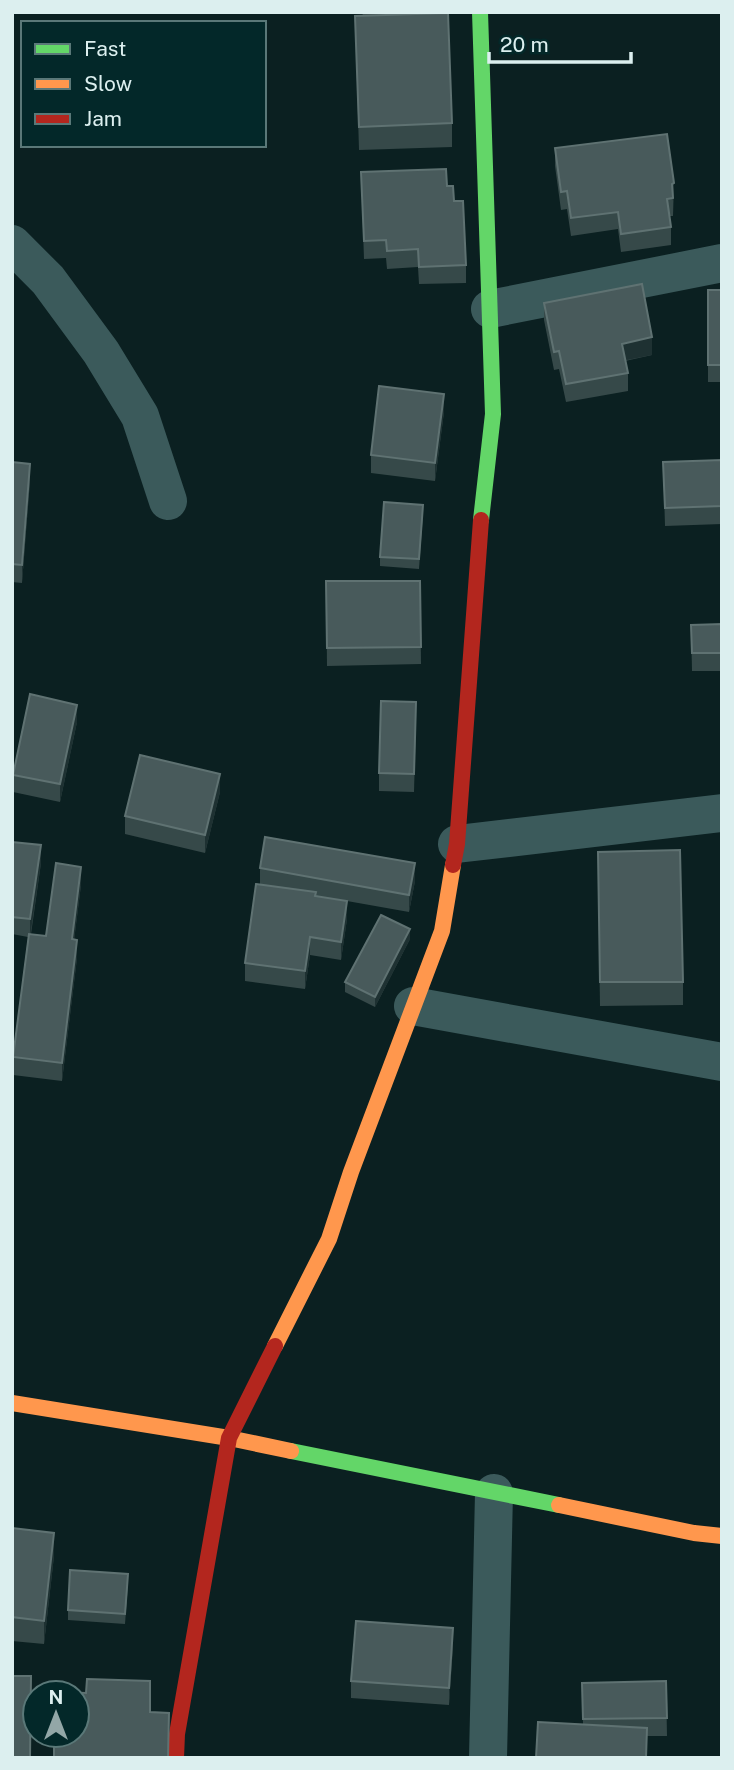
<svg xmlns="http://www.w3.org/2000/svg" width="734" height="1770" viewBox="0 0 734 1770" font-family="'Public Sans',sans-serif">
	<style>
		.lines { fill: none; stroke-linecap: round; stroke-linejoin: round }
		.street { stroke: #3b5a5b; stroke-width: 38 }
		.fast { stroke: #63d668; stroke-width: 16 }
		.slow { stroke: #ff974d; stroke-width: 16 }
		.jam { stroke: #b3261e; stroke-width: 16 }
		.wall { fill: #364949 }
		.shaded-wall { fill: #1e3132 }
		.building { fill: #485a5b; stroke: #5f7272; stroke-width: 2 }
	</style>
	<rect width="100%" height="100%" fill="#0b2021"/>
	<g class="lines">
		<!-- street -->
		<g class="street">
			<polyline points="12,244 48,280 101,352 140,416 168,501"/>
			<polyline points="490,309 722,263"/>
			<polyline points="457,844 722,813"/>
			<polyline points="413,1006 722,1062"/>
			<polyline points="488,1758 494,1493"/>
		</g>
		<!-- fast -->
		<g class="fast">
			<polyline points="480,12 493,414 481,520"/>
			<polyline points="291,1451 559,1505"/>
		</g>
		<!-- slow -->
		<g class="slow">
			<polyline points="275,1346 329,1239 351,1172 442,931 453,865"/>
			<polyline points="12,1403 229,1438 291,1451"/>
			<polyline points="559,1505 694,1533 722,1536"/>
		</g>
		<!-- jam -->
		<g class="jam">
			<polyline points="453,865 457,844 481,520"/>
			<polyline points="176,1758 177,1734 229,1438 275,1346"/>
		</g>
	</g>
	<!-- wall -->
	<g class="wall">
		<polygon points="362,12 412,12 396,14 452,123 452,147 359,150 355,16 363,16"/>
		<polygon points="555,148 674,183 673,216 669,216 671,227 671,245 621,252 618,229 571,236 567,209 561,210 555,166"/>
		<polygon points="361,172 447,186 454,201 466,265 466,283 419,284 418,267 387,269 386,258 364,259"/>
		<rect x="708" y="290" width="14" height="92"/>
		<polygon points="544,303 652,355 625,361 628,373 628,391 566,402 559,369 554,370 544,320"/>
		<polygon points="444,412 435,481 371,473 371,455"/>
		<polygon points="722,460 722,524 665,526 663,462"/>
		<polygon points="12,462 30,481 22,583 12,582"/>
		<polygon points="423,514 419,569 380,566 380,557"/>
		<polygon points="326,581 420,581 421,664 327,666"/>
		<polygon points="722,624 722,671 692,671 691,625"/>
		<polygon points="416,719 414,792 379,791 379,773"/>
		<polygon points="77,722 60,802 13,792 13,775"/>
		<polygon points="220,792 205,853 125,834 125,816"/>
		<polygon points="12,842 41,863 31,934 46,936 81,885 74,940 77,958 62,1081 13,1075 13,1057 28,937 12,934"/>
		<polygon points="260,868 415,881 409,912 347,901 347,919 341,960 310,955 305,989 245,981 245,963 260,885"/>
		<polygon points="598,876 683,982 683,1005 600,1006"/>
		<polygon points="410,939 375,1007 345,992 345,982"/>
		<polygon points="12,1528 54,1556 44,1644 12,1641"/>
		<polygon points="128,1584 125,1624 68,1620 68,1610"/>
		<polygon points="453,1646 449,1705 351,1698 351,1681"/>
		<polygon points="666,1681 667,1736 647,1736 647,1758 536,1758 583,1724 582,1683"/>
	</g>
	<!-- shaded-wall -->
	<g class="shaded-wall">
		<polygon points="674,183 674,201 673,201 672,184"/>
		<polygon points="652,337 652,355 622,361 622,344"/>
		<polygon points="444,394 444,412 435,481 435,463"/>
		<polygon points="30,464 30,481 22,583 22,565"/>
		<polygon points="77,705 77,722 60,802 60,784"/>
		<polygon points="220,774 220,792 205,853 205,835"/>
		<polygon points="41,845 41,863 30,937 30,919"/>
		<polygon points="415,863 415,881 409,912 409,895"/>
		<polygon points="81,867 81,885 72,957 72,939"/>
		<polygon points="347,901 347,919 341,960 341,942"/>
		<polygon points="410,929 410,939 375,1007 375,997"/>
		<polygon points="310,937 310,955 305,989 305,971"/>
		<polygon points="77,940 77,958 62,1081 62,1063"/>
		<polygon points="54,1533 54,1556 44,1644 44,1621"/>
		<polygon points="453,1628 453,1646 449,1705 449,1688"/>
	</g>
	<!-- building -->
	<g class="building">
		<polygon points="448,13 452,123 359,127 355,16"/>
		<polygon points="667,134 674,183 672,184 673,198 667,199 671,227 621,234 618,212 571,218 567,191 561,192 555,148"/>
		<polygon points="446,169 447,186 453,186 454,201 463,201 466,265 419,267 418,249 387,251 386,240 364,241 361,172"/>
		<polygon points="642,284 652,337 622,344 628,373 566,384 559,351 554,352 544,303"/>
		<rect x="708" y="290" width="14" height="75"/>
		<polygon points="379,386 444,394 435,463 371,455"/>
		<polygon points="722,460 722,506 665,508 663,462"/>
		<polygon points="12,462 30,464 22,565 12,564"/>
		<polygon points="384,502 423,505 419,559 380,557"/>
		<polygon points="326,581 420,581 421,647 327,648"/>
		<polygon points="722,624 722,653 692,653 691,625"/>
		<polygon points="30,694 77,705 60,784 13,775"/>
		<polygon points="381,701 416,702 414,774 379,773"/>
		<polygon points="140,755 220,774 205,835 125,816"/>
		<polygon points="265,837 415,863 409,895 260,868"/>
		<polygon points="12,842 41,845 30,919 12,917"/>
		<polygon points="680,850 683,982 600,982 598,852"/>
		<polygon points="56,863 81,867 72,939 77,940 62,1063 13,1057 29,934 46,936"/>
		<polygon points="256,884 316,892 315,896 347,901 341,942 310,937 305,971 245,963"/>
		<polygon points="381,915 410,929 375,997 345,982"/>
		<polygon points="12,1528 54,1533 44,1621 12,1617"/>
		<polygon points="70,1570 128,1574 125,1614 68,1610"/>
		<polygon points="356,1621 453,1628 449,1688 351,1681"/>
		<polygon points="12,1676 31,1676 30,1758 12,1758"/>
		<polygon points="87,1679 150,1681 150,1712 169,1713 168,1758 54,1758 54,1735 77,1735 77,1693 56,1693 56,1692 86,1693"/>
		<polygon points="666,1681 667,1718 583,1719 582,1683"/>
		<polygon points="538,1722 647,1728 646,1758 536,1758"/>
	</g>
	<!-- border -->
	<rect width="734" height="1770" fill="none" stroke="#dcefef" stroke-width="28"/>
	<!-- legend -->
	<rect x="21" y="21" width="245" height="126" fill="#032829" stroke="#5a7878" stroke-width="2"/>
	<rect x="35" y="44" width="35" height="10" fill="#63d668" stroke="#5a7878" stroke-width="2"/>
	<text x="84" y="56" font-size="21" fill="#dcefef">Fast</text>
	<rect x="35" y="79" width="35" height="10" fill="#ff974d" stroke="#5a7878" stroke-width="2"/>
	<text x="84" y="91" font-size="21" fill="#dcefef">Slow</text>
	<rect x="35" y="114" width="35" height="10" fill="#b3261e" stroke="#5a7878" stroke-width="2"/>
	<text x="84" y="126" font-size="21" fill="#dcefef">Jam</text>
	<!-- north arrow -->
	<g transform="translate(56 1714)"><circle r="33" fill="#032829" stroke="#5a7878" stroke-width="2"/>
	<path d="M0-5L12 26L0 18L-12 26Z" fill="#93a7a7"/>
	<text y="-10" font-size="19" font-weight="bold" text-anchor="middle" fill="#dcefef">N</text>
	</g>
	<!-- scale -->
	<path d="M489 52v10h142v-10" fill="none" stroke="#dcefef" stroke-width="3.5"/>
	<text x="500" y="52" font-size="21" fill="#dcefef" stroke="#032829" stroke-width="5" paint-order="stroke">20 m</text>
</svg>
